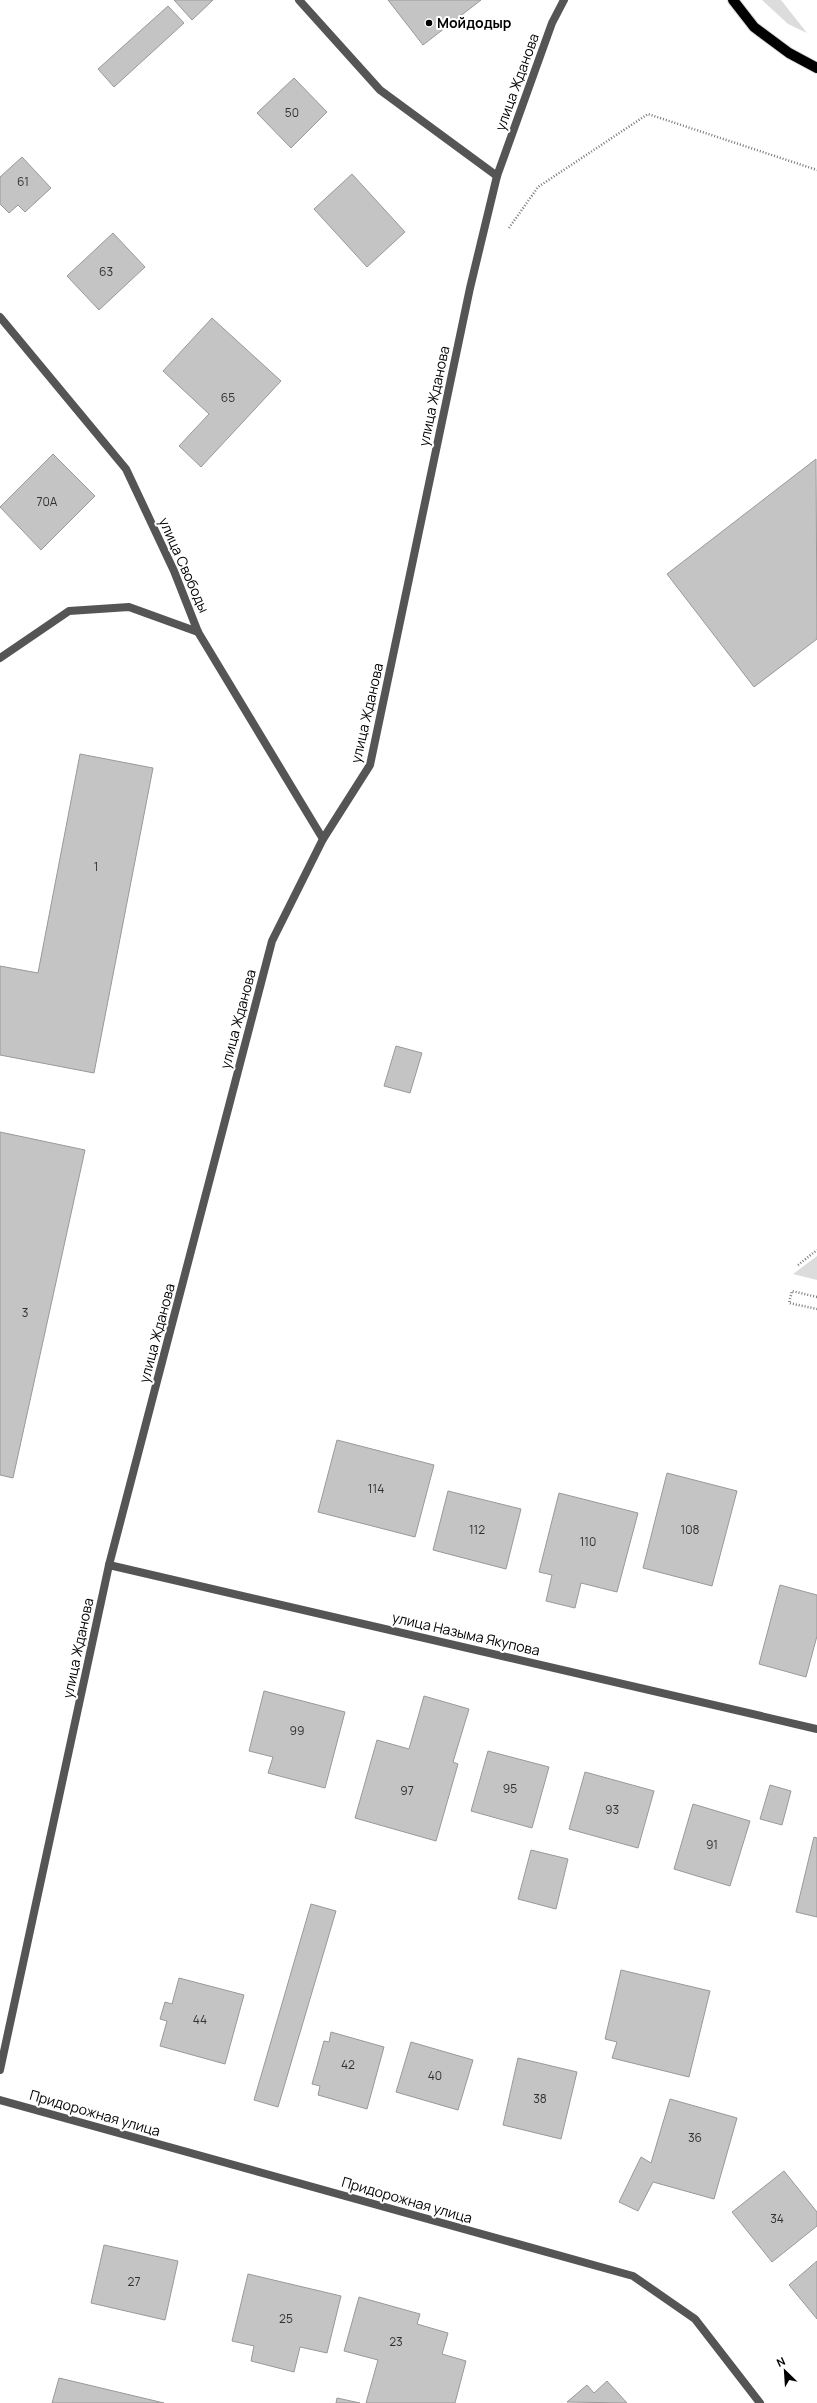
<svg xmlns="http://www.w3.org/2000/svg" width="817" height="2403" viewBox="0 0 817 2403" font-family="Manrope,sans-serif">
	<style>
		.green { fill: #dcdcdc }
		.building { fill: #c4c4c4; stroke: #999 }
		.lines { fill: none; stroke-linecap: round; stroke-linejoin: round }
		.primary-casing { stroke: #dbdbdb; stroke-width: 12 }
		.path { stroke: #777; stroke-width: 2.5; stroke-dasharray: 1 2; stroke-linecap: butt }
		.minor { stroke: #555; stroke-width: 8 }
		.tertiary { stroke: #555; stroke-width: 8 }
		.primary { stroke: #000; stroke-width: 10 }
		.poi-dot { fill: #000; stroke: #fff; stroke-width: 1.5 }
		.labels { text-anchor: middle; stroke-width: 4; stroke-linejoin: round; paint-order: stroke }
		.number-label { font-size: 12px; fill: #313131 }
		.poi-label { font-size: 14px; font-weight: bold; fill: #000; stroke: #fff; text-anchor: start }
		.street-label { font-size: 14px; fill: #000; stroke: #fff }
	</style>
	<rect width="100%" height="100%" fill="#fff"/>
	<!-- green -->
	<g class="green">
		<polygon points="762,0 781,0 807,33 788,24"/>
		<polygon points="817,1256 817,1280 793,1274"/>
	</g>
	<!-- building -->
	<g class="building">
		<polygon points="174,0 213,0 192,20"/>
		<polygon points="388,0 481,0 423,45"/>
		<polygon points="168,6 184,23 114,87 98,69"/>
		<polygon points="294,78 327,112 291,148 257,113"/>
		<polygon points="22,157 51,188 25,212 18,205 9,213 0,204 0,177"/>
		<polygon points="352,174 405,232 367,267 314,209"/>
		<polygon points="113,233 145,267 99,310 67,276"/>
		<polygon points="212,318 281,381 201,467 179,446 209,414 163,371"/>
		<polygon points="53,454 95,496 41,550 0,507"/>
		<polygon points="816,459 817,639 754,687 667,574"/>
		<polygon points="80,754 153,768 94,1073 0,1055 0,966 38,973"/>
		<polygon points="396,1046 422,1053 410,1093 384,1086"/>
		<polygon points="0,1132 85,1150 13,1478 0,1475"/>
		<polygon points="337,1440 434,1465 415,1537 318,1512"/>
		<polygon points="667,1473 737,1491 712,1586 643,1568"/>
		<polygon points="448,1491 521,1509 506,1569 433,1550"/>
		<polygon points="559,1493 638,1513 617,1592 581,1583 575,1608 546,1601 552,1575 539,1572"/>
		<polygon points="780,1585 817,1595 817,1636 806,1677 759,1664"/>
		<polygon points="264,1691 345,1712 325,1788 268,1773 273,1757 249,1751"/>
		<polygon points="424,1696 469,1709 453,1762 458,1764 436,1841 355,1818 377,1740 409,1749"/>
		<polygon points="488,1751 549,1767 532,1828 471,1811"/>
		<polygon points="585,1772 654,1791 638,1848 569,1829"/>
		<polygon points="770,1785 791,1791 782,1825 760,1819"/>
		<polygon points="693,1804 750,1821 730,1886 674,1869"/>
		<polygon points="814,1837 817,1838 817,1917 796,1912"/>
		<polygon points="531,1850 568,1859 556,1909 518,1899"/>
		<polygon points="311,1904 336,1911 278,2107 254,2100"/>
		<polygon points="621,1970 710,1991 689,2077 612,2058 617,2042 605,2039"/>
		<polygon points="179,1978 244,1995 225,2064 160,2046 167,2021 160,2019 165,2002 172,2004"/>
		<polygon points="331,2032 384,2047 367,2109 318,2095 320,2086 312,2084 324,2041 329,2042"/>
		<polygon points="411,2042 473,2060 458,2110 396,2092"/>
		<polygon points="518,2058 577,2072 561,2139 503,2125"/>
		<polygon points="670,2099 737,2118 714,2199 653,2182 638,2211 619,2202 641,2157 651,2163"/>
		<polygon points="784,2171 817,2212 817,2226 772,2262 732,2212"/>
		<polygon points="104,2245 178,2261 165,2320 91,2303"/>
		<polygon points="817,2261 817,2319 789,2285"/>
		<polygon points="248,2274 341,2296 327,2353 300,2347 294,2372 251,2361 254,2346 232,2341"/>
		<polygon points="359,2297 420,2314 417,2324 448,2333 442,2354 466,2361 455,2403 366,2403 378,2360 344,2351"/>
		<polygon points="59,2378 164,2403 52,2403"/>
		<polygon points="607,2381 627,2403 567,2402 587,2385 594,2393"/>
		<polygon points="337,2398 360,2403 336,2403"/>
	</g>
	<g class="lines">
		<defs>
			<polyline id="primary" points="733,0 754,27 789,53 817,68"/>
		</defs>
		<!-- primary casing -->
		<use href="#primary" class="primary-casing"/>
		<!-- path -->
		<g class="path">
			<polyline points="509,228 538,187 648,114 817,170"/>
			<polyline points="798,1265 817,1250"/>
			<polyline points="817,1297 792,1291 789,1303 817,1309"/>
		</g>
		<!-- minor -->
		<g class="minor">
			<polyline points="299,0 380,90 497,176"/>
			<polyline points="0,317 126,469 174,571 198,632 323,839"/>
			<polyline points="0,658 69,611 129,607 198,632"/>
			<polyline points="109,1565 817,1729"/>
			<polyline points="0,2100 633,2276 695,2319 760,2403"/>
		</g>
		<!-- tertiary -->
		<polyline class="tertiary" points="0,2070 109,1565 272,941 323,839 370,765 470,288 497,176 552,23 564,0"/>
		<!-- primary -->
		<use href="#primary" class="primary"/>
	</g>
	<!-- markers -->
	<circle class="poi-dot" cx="429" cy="23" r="4"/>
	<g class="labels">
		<!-- number labels -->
		<g class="number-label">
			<text x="292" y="117">50</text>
			<text x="23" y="186">61</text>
			<text x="106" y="276">63</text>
			<text x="228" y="402">65</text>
			<text x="47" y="506">70А</text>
			<text x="96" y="871">1</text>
			<text x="25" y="1317">3</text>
			<text x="376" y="1493">114</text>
			<text x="477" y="1534">112</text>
			<text x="690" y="1534">108</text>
			<text x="588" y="1546">110</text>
			<text x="297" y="1735">99</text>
			<text x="510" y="1793">95</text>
			<text x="407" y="1795">97</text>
			<text x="612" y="1814">93</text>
			<text x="712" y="1849">91</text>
			<text x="200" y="2024">44</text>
			<text x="348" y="2069">42</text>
			<text x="435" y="2080">40</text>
			<text x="540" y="2103">38</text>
			<text x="695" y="2142">36</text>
			<text x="777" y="2223">34</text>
			<text x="134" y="2286">27</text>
			<text x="286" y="2323">25</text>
			<text x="396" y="2346">23</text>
		</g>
		<!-- poi labels -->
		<g class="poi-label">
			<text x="437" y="28">Мойдодыр</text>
		</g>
		<!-- street labels -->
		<g class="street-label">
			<text transform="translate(517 82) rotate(-70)" y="5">улица Жданова</text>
			<text transform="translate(434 396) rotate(-78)" y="5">улица Жданова</text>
			<text transform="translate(184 565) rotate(66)" y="5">улица Свободы</text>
			<text transform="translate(367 713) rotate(-77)" y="5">улица Жданова</text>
			<text transform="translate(238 1019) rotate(-75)" y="5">улица Жданова</text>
			<text transform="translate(157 1333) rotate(-75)" y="5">улица Жданова</text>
			<text transform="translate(466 1634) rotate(13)" y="5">улица Назыма Якупова</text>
			<text transform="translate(78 1648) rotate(-78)" y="5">улица Жданова</text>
			<text transform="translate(95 2113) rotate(16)" y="5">Придорожная улица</text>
			<text transform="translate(407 2200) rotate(16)" y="5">Придорожная улица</text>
		</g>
	</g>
	<!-- north arrow -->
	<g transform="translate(785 2371) rotate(335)" stroke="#ffffff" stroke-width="3" paint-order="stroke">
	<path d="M0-3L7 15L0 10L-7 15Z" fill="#000000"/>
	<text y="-6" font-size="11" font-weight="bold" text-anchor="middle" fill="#000000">N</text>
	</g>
</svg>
